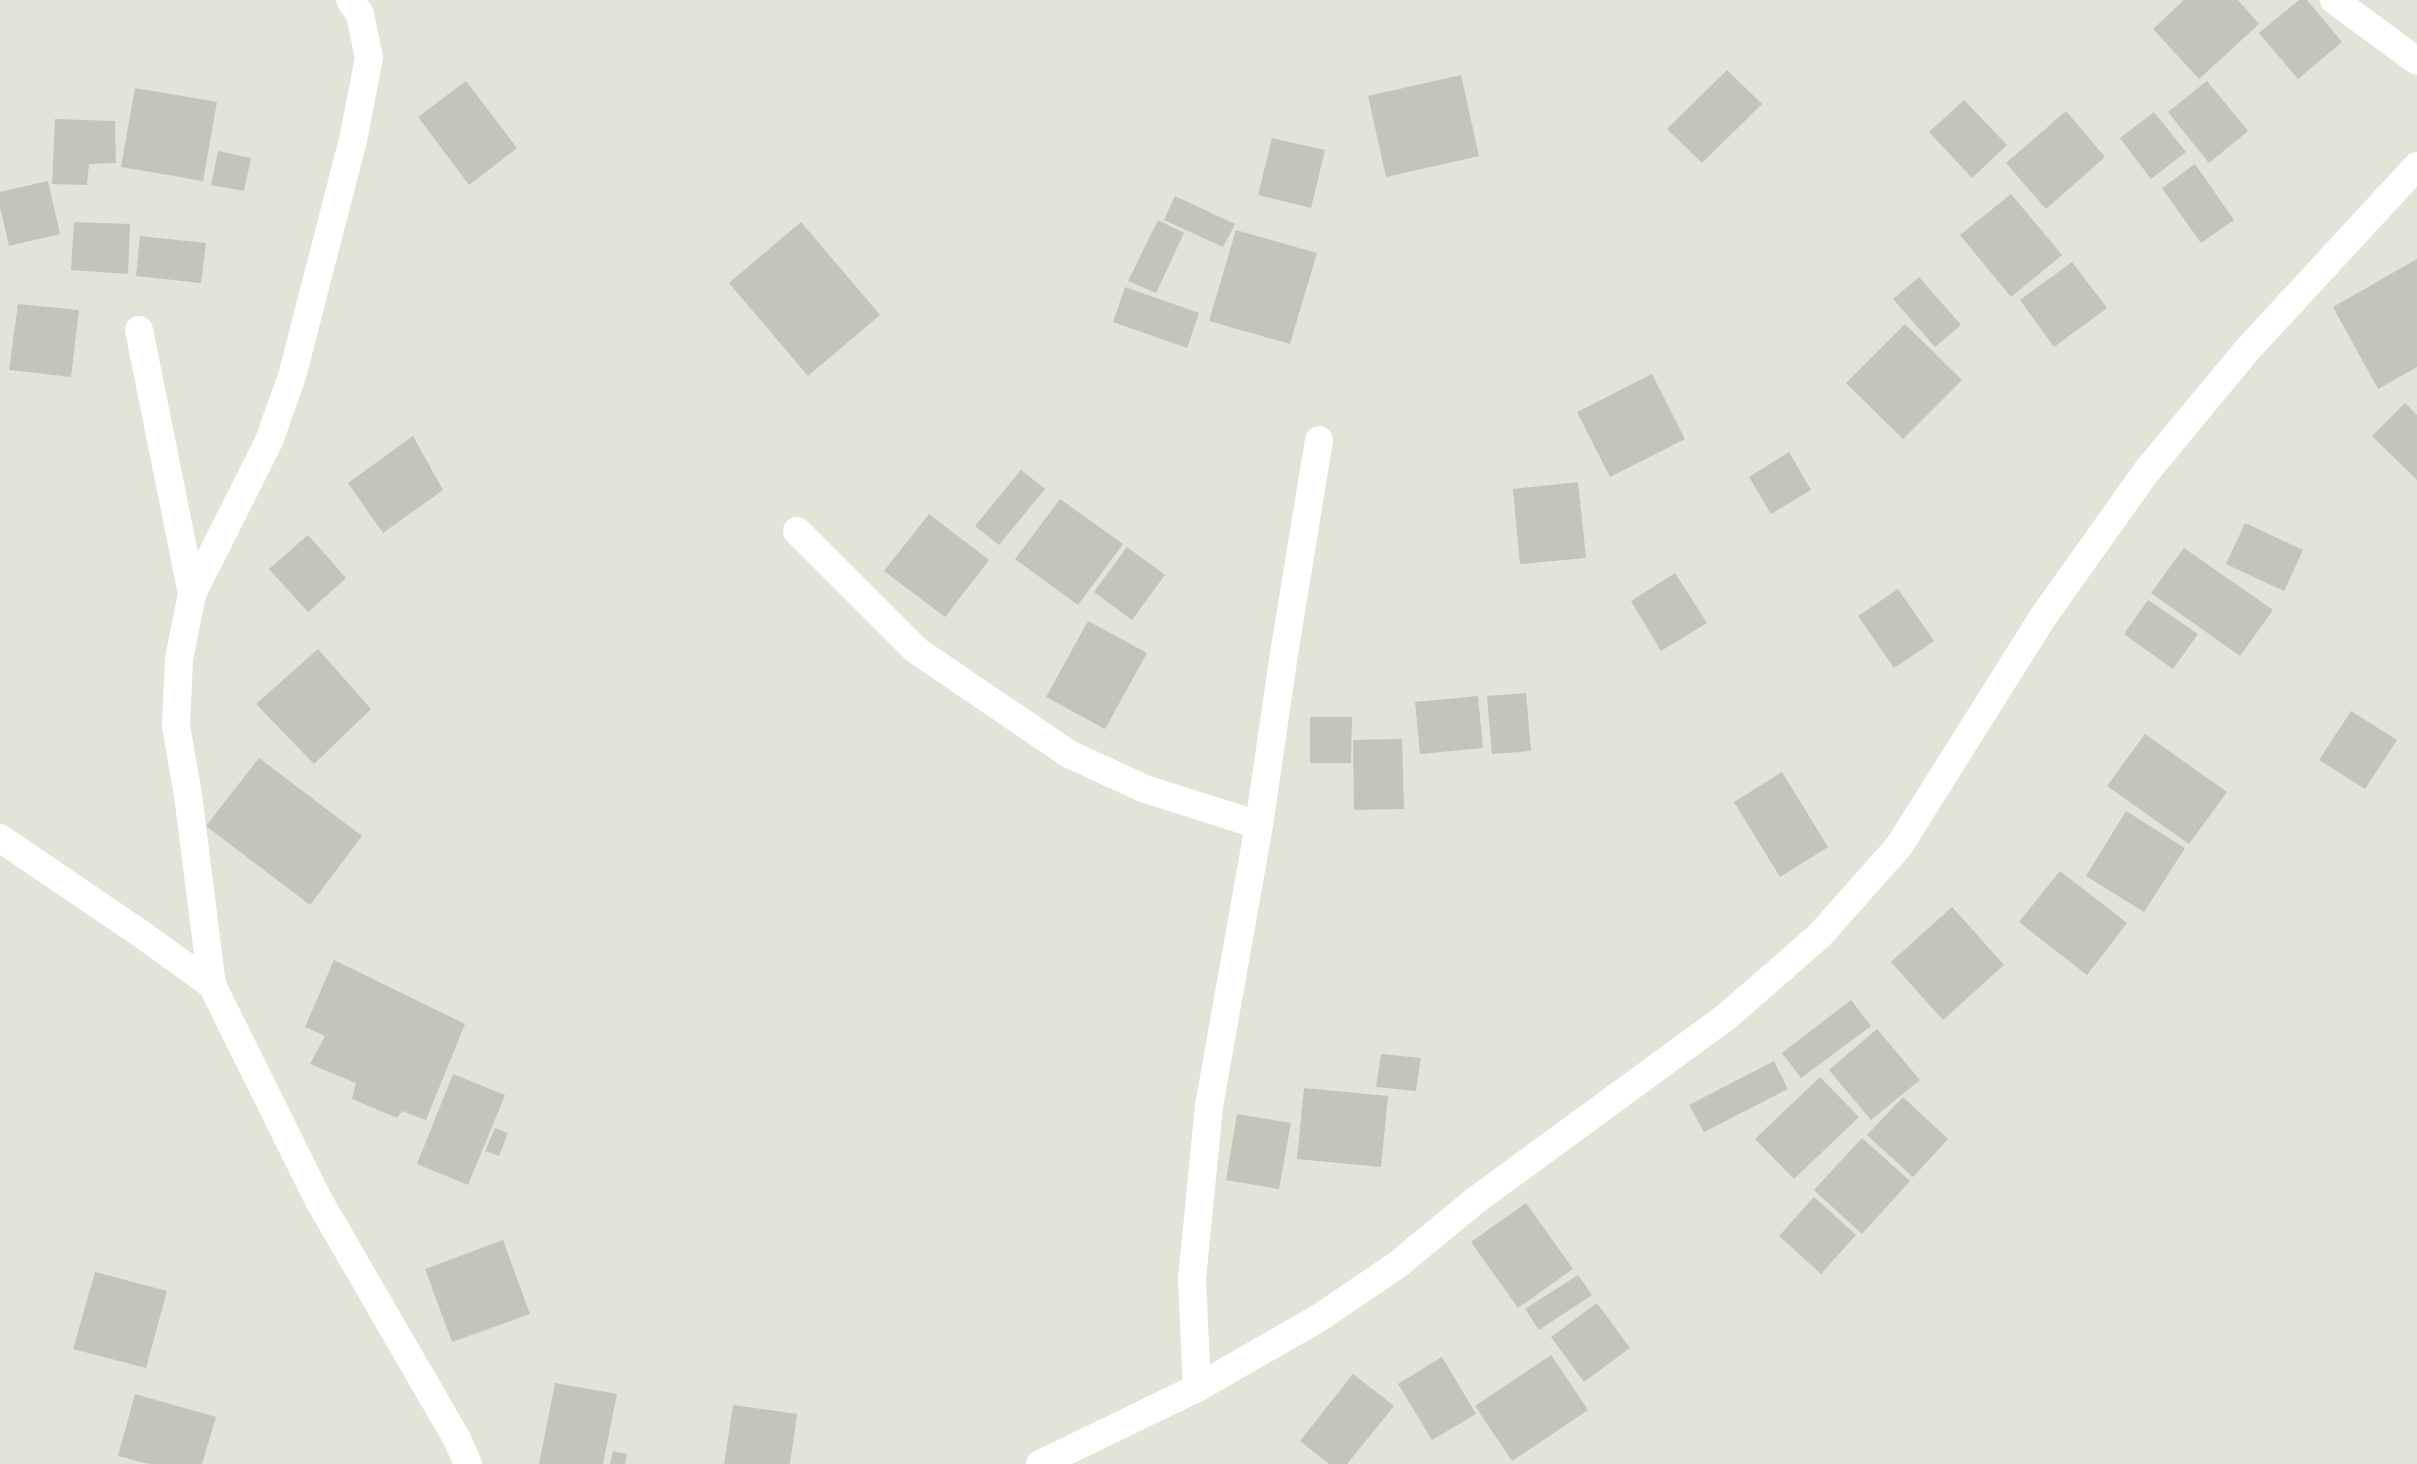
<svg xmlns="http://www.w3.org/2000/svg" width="2417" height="1464" viewBox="0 0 2417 1464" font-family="'Work Sans',sans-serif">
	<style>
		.building { fill: #c1c6b8 }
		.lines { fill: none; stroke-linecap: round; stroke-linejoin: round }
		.street { stroke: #fff; stroke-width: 28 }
		.secondary { stroke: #fff; stroke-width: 28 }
	</style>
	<rect width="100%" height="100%" fill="#e0e5d7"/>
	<!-- building -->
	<g class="building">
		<polygon points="2184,0 2238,0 2259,24 2199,79 2153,29"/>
		<polygon points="2299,0 2307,0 2342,42 2298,79 2259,33"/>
		<polygon points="1727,70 1762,104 1702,163 1667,129"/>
		<polygon points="1461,75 1479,156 1386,177 1368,96"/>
		<polygon points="466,81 517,148 469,185 418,117"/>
		<polygon points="2207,81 2248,131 2209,163 2168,112"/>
		<polygon points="135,88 217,102 203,181 121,167"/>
		<polygon points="1964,100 2007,145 1972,178 1929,132"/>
		<polygon points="2066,111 2105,157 2046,209 2006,163"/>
		<polygon points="2154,112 2186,152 2151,179 2120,138"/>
		<polygon points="55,119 115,121 116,163 89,164 87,185 52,184"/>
		<polygon points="1272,138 1325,150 1311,208 1258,195"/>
		<polygon points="218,151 251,158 244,191 211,185"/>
		<polygon points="2195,164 2234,220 2201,243 2162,188"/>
		<polygon points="48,181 60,234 9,246 0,207 0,192"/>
		<polygon points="2011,194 2062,255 2011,297 1960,235"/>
		<polygon points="1175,196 1235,224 1223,247 1164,220"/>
		<polygon points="1158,220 1184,233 1156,293 1128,281"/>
		<polygon points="74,222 130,224 128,274 71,270"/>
		<polygon points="801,222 880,315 808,376 729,283"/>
		<polygon points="1236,230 1317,253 1290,344 1209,321"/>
		<polygon points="140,236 206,243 201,283 136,276"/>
		<polygon points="2417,259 2417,367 2378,389 2333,307"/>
		<polygon points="2072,262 2107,308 2054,347 2020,300"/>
		<polygon points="1919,277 1961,325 1935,347 1893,299"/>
		<polygon points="1125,287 1199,313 1187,348 1113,322"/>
		<polygon points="18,304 79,310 71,377 9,370"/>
		<polygon points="1905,324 1962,380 1903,439 1846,383"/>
		<polygon points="1652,374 1685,439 1610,477 1577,412"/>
		<polygon points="2405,403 2417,415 2417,480 2372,436"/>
		<polygon points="413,436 443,490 383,533 348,483"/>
		<polygon points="1789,452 1811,490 1771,514 1749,477"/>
		<polygon points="1021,470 1045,489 999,545 975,526"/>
		<polygon points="1578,482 1586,558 1520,564 1513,489"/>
		<polygon points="1060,499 1123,544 1078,605 1015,559"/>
		<polygon points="929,514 989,560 945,617 884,571"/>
		<polygon points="2245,523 2303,550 2284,591 2226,564"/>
		<polygon points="308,535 346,578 308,612 269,569"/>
		<polygon points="1127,547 1165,575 1132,620 1094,592"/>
		<polygon points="2184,548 2273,610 2240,656 2151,593"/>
		<polygon points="1675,573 1707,623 1661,651 1631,601"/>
		<polygon points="1898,589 1934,641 1894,668 1858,616"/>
		<polygon points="2148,600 2198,634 2173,669 2124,634"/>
		<polygon points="1088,621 1147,653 1105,729 1046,697"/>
		<polygon points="318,649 371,709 314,764 256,704"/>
		<polygon points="1526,693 1531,751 1492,754 1487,696"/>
		<polygon points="1478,696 1483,748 1420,754 1415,702"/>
		<polygon points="2351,711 2397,740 2365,789 2319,760"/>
		<polygon points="1310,717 1352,717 1351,763 1310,763"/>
		<polygon points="2145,734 2227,792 2189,844 2107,786"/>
		<polygon points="1402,739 1404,809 1354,810 1353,740"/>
		<polygon points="259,758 362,836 310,905 206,826"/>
		<polygon points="1782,772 1828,847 1780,877 1734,802"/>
		<polygon points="2126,811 2185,848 2144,912 2086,876"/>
		<polygon points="2060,871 2127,923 2087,975 2019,922"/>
		<polygon points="1952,907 2004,965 1943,1020 1891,962"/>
		<polygon points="334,960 465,1024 426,1120 402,1111 397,1118 352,1099 356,1083 310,1064 325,1036 305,1027"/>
		<polygon points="1851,1000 1871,1026 1801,1078 1782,1053"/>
		<polygon points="1877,1029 1920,1080 1871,1120 1829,1070"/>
		<polygon points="1381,1054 1421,1058 1416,1091 1376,1087"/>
		<polygon points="1774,1061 1788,1089 1704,1132 1689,1105"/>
		<polygon points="453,1074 505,1095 468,1185 417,1164"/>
		<polygon points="1820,1077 1859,1117 1794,1179 1755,1139"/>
		<polygon points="1304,1088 1388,1096 1381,1167 1297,1159"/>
		<polygon points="1903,1097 1948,1139 1913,1177 1867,1135"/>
		<polygon points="1237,1114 1291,1123 1279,1189 1226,1180"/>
		<polygon points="495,1128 508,1133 499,1156 485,1151"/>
		<polygon points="1862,1138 1910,1181 1862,1234 1814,1190"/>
		<polygon points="1814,1197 1856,1235 1821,1274 1779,1236"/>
		<polygon points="1526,1203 1573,1269 1518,1308 1471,1242"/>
		<polygon points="503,1240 530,1314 452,1342 425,1269"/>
		<polygon points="95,1272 167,1291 146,1368 73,1349"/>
		<polygon points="1578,1275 1592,1295 1539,1330 1525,1309"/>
		<polygon points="1597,1303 1630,1348 1584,1382 1551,1337"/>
		<polygon points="1551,1355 1588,1410 1512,1461 1475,1406"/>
		<polygon points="1442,1357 1476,1414 1432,1440 1398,1384"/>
		<polygon points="1353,1374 1394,1406 1347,1464 1329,1464 1300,1441"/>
		<polygon points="555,1383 617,1394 603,1464 539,1464"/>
		<polygon points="135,1394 216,1417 202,1464 149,1464 118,1456"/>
		<polygon points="733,1405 797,1414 790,1464 724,1464"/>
		<polygon points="613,1451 627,1454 625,1464 610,1464"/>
	</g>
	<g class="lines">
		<!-- street -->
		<g class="street">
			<polyline points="2334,0 2417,61"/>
			<polyline points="139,330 192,594"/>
			<polyline points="797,531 916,650 1069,754 1145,789 1259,825"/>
			<polyline points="0,838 144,936 212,985 318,1199 457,1439 468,1464"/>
			<polyline points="212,985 188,795 176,726 179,659 192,594 269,441 292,376 353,140 369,58 360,14 350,0"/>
			<polyline points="1197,1388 1192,1279 1209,1106 1259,825 1284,654 1319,440"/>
		</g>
		<!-- secondary -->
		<polyline class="secondary" points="1040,1464 1197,1388 1319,1318 1397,1265 1476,1200 1726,1017 1819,936 1899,846 2043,617 2146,472 2248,349 2417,166"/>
	</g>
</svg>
